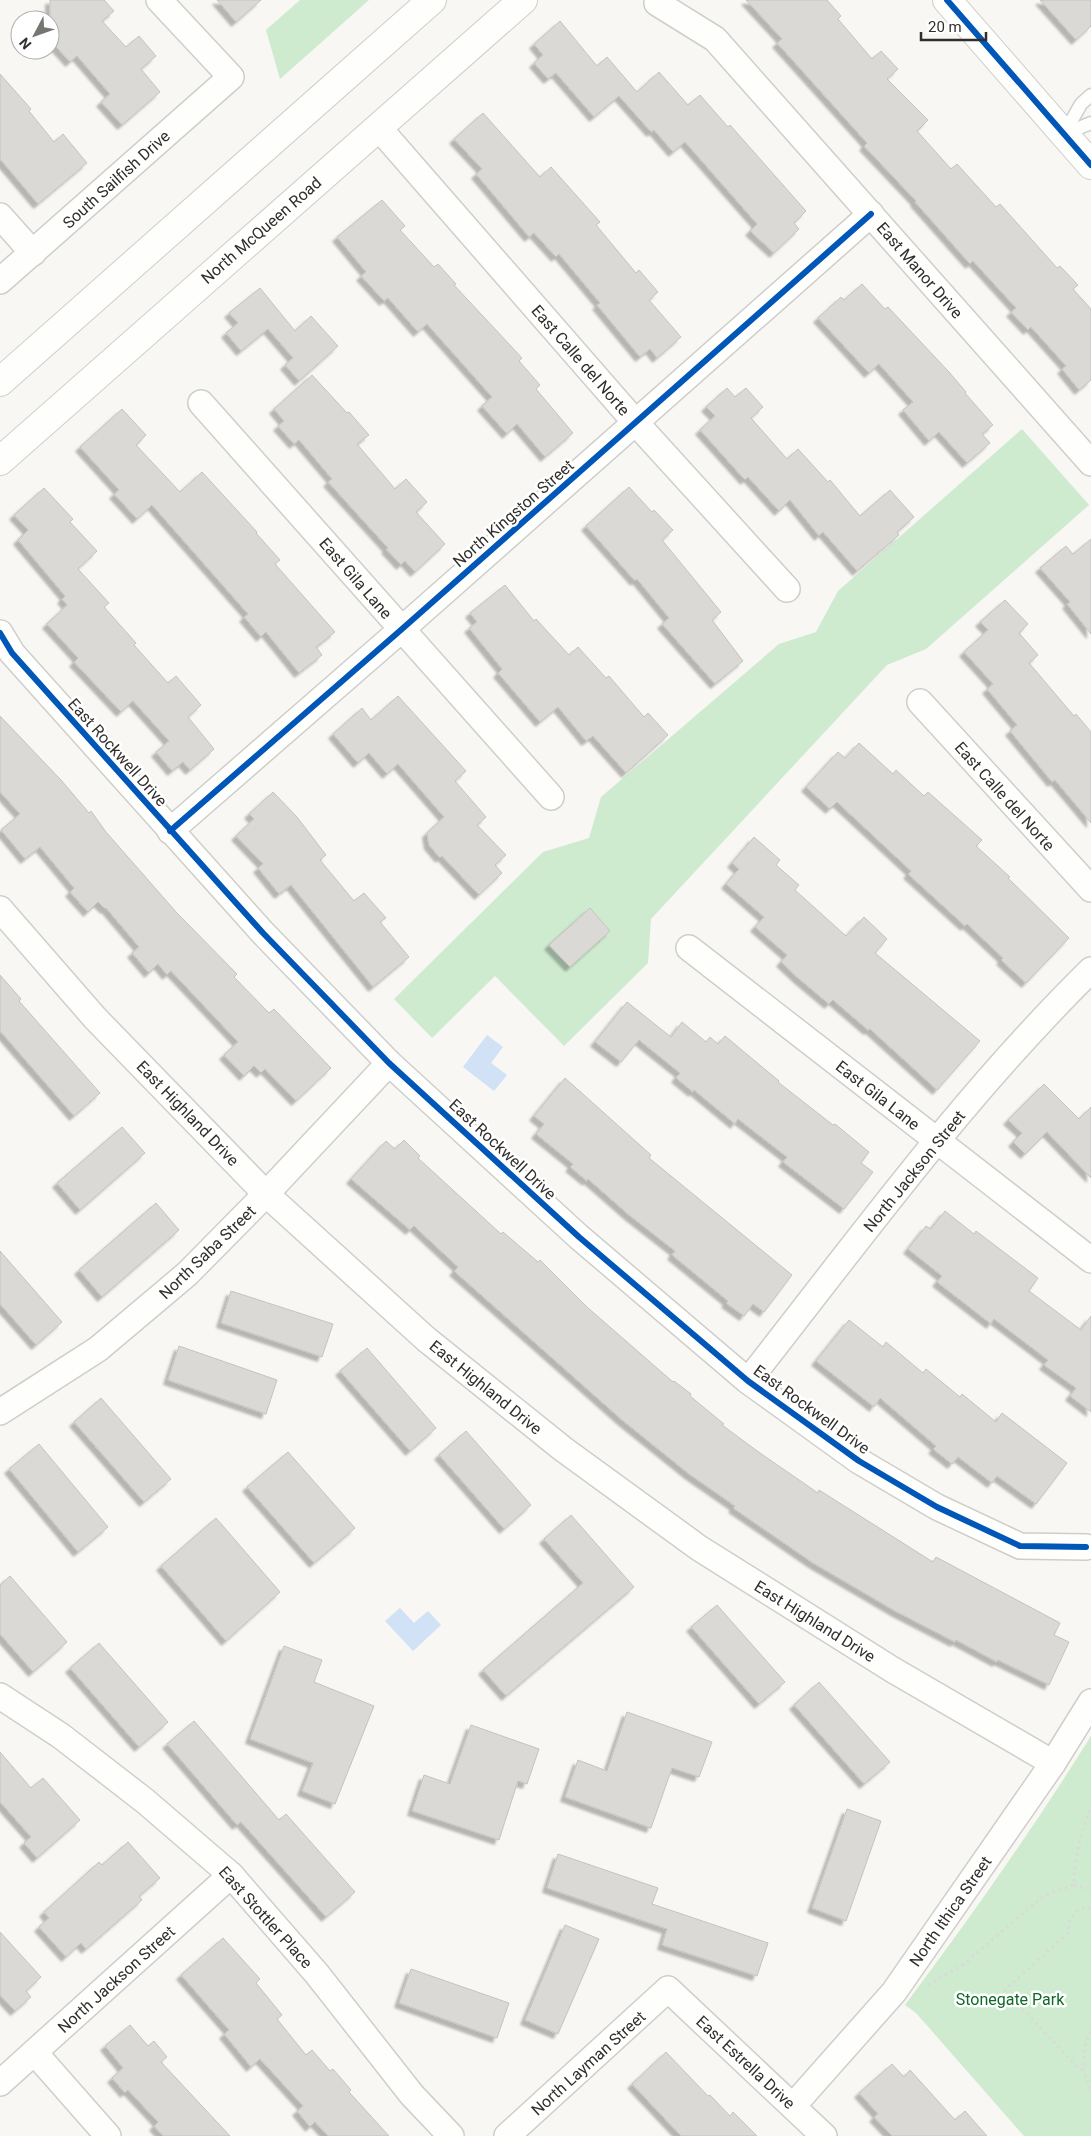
<svg xmlns="http://www.w3.org/2000/svg" width="1091" height="2136" viewBox="0 0 1091 2136" font-family="Roboto,sans-serif">
	<style>
		.green { fill: #ceeacf }
		.water { fill: #d1e1f6 }
		.building { fill: #dbd9d6; stroke: #c4c3c0; filter: url(#shadow) }
		.lines { fill: none; stroke-linecap: round; stroke-linejoin: round }
		.lane-casing { stroke: #cececb; stroke-width: 15 }
		.street-casing { stroke: #cececb; stroke-width: 28 }
		.secondary-casing { stroke: #cececb; stroke-width: 30 }
		.path { stroke: #dadad9; stroke-width: 3; stroke-dasharray: 2.5 4; stroke-linecap: butt }
		.lane { stroke: #fefefd; stroke-width: 12 }
		.street { stroke: #fefefd; stroke-width: 25 }
		.secondary { stroke: #fefefd; stroke-width: 28 }
		.cycleway-casing { stroke: #fff; stroke-width: 9 }
		.cycleway { stroke: #0057b8; stroke-width: 6 }
		.labels { text-anchor: middle; stroke-width: 5; stroke-linejoin: round; paint-order: stroke }
		.street-label { font-size: 16px; fill: #302f2c; stroke: #fff }
		.park-label { font-size: 16px; fill: #106929; stroke: #fff }
	</style>
	<defs>
		<filter id="shadow"><feDropShadow dx="-4.5" dy="4.5" stdDeviation="1" flood-color="#0004"/></filter>
	</defs>
	<rect width="100%" height="100%" fill="#f8f7f3"/>
	<!-- green -->
	<g class="green">
		<polygon points="300,0 369,0 280,79 266,30"/>
		<polygon points="1022,429 1089,505 926,649 887,665 651,919 648,963 564,1046 495,976 432,1038 394,999 543,852 589,838 601,797 779,644 816,632 838,591"/>
		<path d="M1091,1736V2136H1024L916,2013L905,2005C970,1918 1033,1829 1091,1736Z"/>
	</g>
	<!-- water -->
	<g class="water">
		<polygon points="487,1035 503,1047 491,1063 507,1075 494,1091 463,1067"/>
		<polygon points="400,1608 414,1623 428,1611 441,1625 413,1651 385,1621"/>
	</g>
	<!-- building -->
	<g class="building">
		<polygon points="50,0 104,0 114,11 102,21 126,47 139,36 156,56 141,69 160,92 122,125 101,102 110,94 77,56 70,62 50,40"/>
		<polygon points="217,0 261,0 236,22"/>
		<polygon points="746,0 827,0 841,16 838,19 872,59 881,51 898,69 887,79 928,120 917,131 951,169 957,164 996,207 1000,204 1057,268 1060,266 1078,285 1073,289 1091,309 1091,380 1079,390 1062,369 1066,366 1031,327 1028,330 1011,312 1016,308 973,261 970,264 915,202 916,201 864,146 867,143 777,43 782,39"/>
		<polygon points="1040,0 1091,0 1091,26 1076,40"/>
		<polygon points="560,21 597,66 607,57 637,92 659,72 688,105 700,95 728,127 730,125 806,211 794,223 799,229 774,253 750,231 757,224 685,142 673,152 654,130 651,132 619,96 594,117 556,73 548,79 534,63 543,55 534,44"/>
		<polygon points="0,74 31,109 29,111 54,142 63,134 87,163 38,204 0,159"/>
		<polygon points="483,113 540,177 551,167 600,222 596,225 636,273 639,270 658,292 649,300 681,337 657,358 650,349 640,357 597,305 600,303 559,254 556,257 534,233 529,237 476,174 482,169 454,139"/>
		<polygon points="382,200 405,226 400,230 434,267 438,264 456,284 454,285 522,358 519,361 540,385 536,389 573,433 545,457 517,424 507,434 482,406 492,397 427,324 418,332 388,298 384,301 361,276 366,272 337,237"/>
		<polygon points="862,284 885,309 888,307 949,372 966,392 965,393 993,425 982,434 990,443 967,463 939,432 929,441 903,410 913,402 879,364 869,373 818,318 841,297 844,300"/>
		<polygon points="260,288 295,331 311,316 338,346 299,381 285,365 293,358 268,329 241,351 226,333 238,323 229,313"/>
		<polygon points="312,375 347,413 349,412 369,435 357,444 395,489 406,479 427,502 416,512 445,544 415,572 405,561 401,565 386,549 388,548 328,482 332,479 299,440 294,444 278,426 284,421 274,409"/>
		<polygon points="727,388 735,397 746,388 763,407 751,418 787,459 798,449 828,482 830,480 860,516 890,490 914,517 897,532 899,535 857,571 823,532 819,536 790,500 779,511 748,477 745,480 700,430 715,416 706,407"/>
		<polygon points="122,409 146,435 136,445 180,492 202,472 257,532 256,533 280,560 275,564 335,632 316,647 322,655 299,673 266,632 261,637 244,617 248,614 152,505 137,519 114,494 119,490 80,447"/>
		<polygon points="629,487 652,512 654,510 673,530 662,540 721,612 712,620 743,661 715,684 662,624 669,618 637,579 635,581 586,526"/>
		<polygon points="44,488 73,519 70,522 97,551 78,569 109,603 104,607 136,643 134,645 168,683 176,676 201,705 188,717 214,749 190,770 183,762 172,771 156,752 169,741 133,701 121,712 74,662 78,658 47,624 67,605 62,599 65,596 18,540 28,530 14,515"/>
		<polygon points="1091,539 1091,634 1067,604 1070,602 1040,568 1066,546 1073,554"/>
		<polygon points="505,585 534,621 536,619 569,655 578,647 606,678 609,676 644,717 648,713 668,735 626,773 593,736 586,741 558,707 540,722 498,673 502,669 469,628 477,622 470,613"/>
		<polygon points="1005,600 1028,624 1019,633 1038,655 1029,663 1074,716 1076,714 1091,732 1091,823 1055,780 1052,782 1010,731 1017,725 987,689 993,684 964,652 988,630 980,622"/>
		<polygon points="398,696 466,771 455,781 486,817 477,825 506,855 495,865 502,873 479,895 442,856 440,858 429,845 427,833 444,817 398,764 387,774 369,753 358,763 333,734 362,708 371,720"/>
		<polygon points="0,716 61,780 89,813 91,811 106,832 177,913 237,974 234,977 269,1013 274,1009 331,1068 296,1101 265,1069 261,1073 254,1066 244,1076 224,1055 238,1042 171,971 167,975 158,964 149,973 132,953 139,947 106,908 105,909 98,902 88,912 70,892 74,888 40,847 25,859 1,830 20,814 0,792"/>
		<polygon points="859,743 893,774 896,770 924,796 928,792 982,840 976,846 1010,877 1008,878 1069,938 1026,983 1001,960 1003,958 967,924 965,926 908,874 911,871 837,802 830,809 806,787 838,752 845,758"/>
		<polygon points="273,792 297,817 326,855 320,860 354,901 364,893 386,918 380,922 409,957 373,987 291,885 279,894 258,868 263,864 236,836 254,819 249,814"/>
		<polygon points="754,837 780,860 776,865 799,885 795,890 846,936 864,917 887,939 875,953 980,1041 937,1090 870,1029 868,1030 833,1000 829,1004 798,978 781,962 787,955 755,927 764,917 726,884 739,869 732,863"/>
		<polygon points="590,908 610,931 570,967 549,945"/>
		<polygon points="0,975 21,999 19,1001 100,1093 74,1116 0,1031"/>
		<polygon points="627,1002 671,1037 682,1022 706,1042 710,1037 718,1044 725,1036 779,1081 778,1082 833,1125 835,1124 869,1152 861,1163 873,1172 844,1209 783,1162 787,1157 738,1119 735,1124 694,1090 693,1092 676,1078 680,1073 639,1040 621,1062 595,1042"/>
		<polygon points="565,1078 651,1155 649,1158 792,1275 764,1312 753,1304 744,1316 726,1303 728,1301 672,1255 675,1251 629,1215 588,1179 587,1181 570,1167 573,1164 536,1134 544,1124 534,1116"/>
		<polygon points="1044,1084 1079,1119 1091,1107 1091,1178 1047,1132 1025,1154 1013,1142 1022,1133 1008,1120"/>
		<polygon points="122,1127 145,1153 80,1210 57,1183"/>
		<polygon points="404,1140 420,1156 418,1158 501,1234 503,1232 538,1262 540,1260 587,1307 673,1382 674,1381 691,1394 690,1396 724,1424 722,1425 760,1453 818,1493 819,1490 933,1562 936,1557 1060,1623 1054,1635 1069,1642 1049,1685 998,1660 997,1662 956,1640 955,1642 895,1611 813,1563 733,1508 735,1506 689,1474 622,1420 454,1271 458,1267 414,1226 410,1230 351,1179 386,1141 395,1149"/>
		<polygon points="156,1203 179,1230 102,1297 79,1270"/>
		<polygon points="945,1211 974,1234 976,1231 1038,1278 1029,1291 1081,1330 1091,1316 1091,1412 1070,1396 1076,1388 1044,1365 1048,1360 994,1319 991,1324 937,1282 942,1276 908,1249 926,1226 931,1229"/>
		<polygon points="0,1251 62,1322 36,1345 0,1304"/>
		<polygon points="231,1291 333,1324 322,1357 221,1323"/>
		<polygon points="849,1320 883,1347 886,1342 923,1373 926,1369 960,1397 962,1394 996,1422 1002,1413 1067,1463 1036,1504 997,1476 992,1483 958,1457 952,1464 933,1449 936,1446 880,1398 874,1407 816,1361"/>
		<polygon points="179,1346 277,1380 266,1414 168,1380"/>
		<polygon points="367,1348 436,1428 410,1451 340,1371"/>
		<polygon points="101,1398 171,1479 144,1502 74,1422"/>
		<polygon points="466,1431 531,1505 504,1529 439,1455"/>
		<polygon points="39,1444 108,1527 78,1552 9,1469"/>
		<polygon points="288,1452 355,1528 314,1563 247,1487"/>
		<polygon points="571,1515 634,1587 506,1696 483,1670 583,1583 544,1539"/>
		<polygon points="216,1518 280,1592 226,1641 161,1566"/>
		<polygon points="10,1576 67,1642 33,1672 0,1634 0,1585"/>
		<polygon points="717,1605 785,1682 759,1704 691,1627"/>
		<polygon points="99,1643 168,1722 139,1747 70,1668"/>
		<polygon points="284,1646 322,1660 314,1682 374,1706 335,1804 302,1791 313,1763 250,1739"/>
		<polygon points="819,1682 890,1762 864,1784 794,1705"/>
		<polygon points="627,1712 712,1742 699,1777 672,1768 651,1828 565,1797 578,1760 607,1771"/>
		<polygon points="194,1721 279,1820 286,1814 355,1892 326,1917 241,1822 237,1825 167,1744"/>
		<polygon points="471,1725 539,1749 527,1784 518,1781 499,1840 412,1811 424,1775 450,1784"/>
		<polygon points="0,1752 31,1788 43,1778 80,1820 37,1858 24,1843 31,1837 0,1802"/>
		<polygon points="847,1809 881,1821 846,1921 812,1908"/>
		<polygon points="128,1842 160,1878 139,1896 142,1900 86,1949 81,1943 66,1957 39,1927 49,1918 44,1912 99,1862 102,1865"/>
		<polygon points="558,1854 658,1888 652,1904 768,1943 757,1976 662,1945 667,1929 547,1888"/>
		<polygon points="565,1925 599,1939 558,2034 525,2020"/>
		<polygon points="0,1932 41,1977 26,1991 31,1997 15,2011 0,1995"/>
		<polygon points="223,1938 260,1979 256,1983 282,2015 277,2019 306,2055 312,2050 330,2071 333,2069 351,2090 349,2092 389,2136 328,2136 315,2122 310,2127 297,2111 303,2106 260,2059 251,2067 224,2034 229,2030 181,1975"/>
		<polygon points="411,1969 509,2003 497,2038 399,2003"/>
		<polygon points="130,2025 148,2046 154,2041 167,2057 161,2062 230,2136 163,2136 154,2126 158,2122 128,2090 125,2093 112,2078 123,2068 105,2046"/>
		<polygon points="666,2052 708,2096 710,2095 730,2116 733,2112 757,2136 681,2136 632,2084"/>
		<polygon points="892,2064 904,2077 910,2070 955,2120 965,2111 987,2136 892,2136 874,2117 878,2114 859,2093"/>
	</g>
	<g class="lines">
		<defs>
			<g id="lane">
				<polyline points="1064,134 1081,104 1091,95"/>
				<polyline points="1064,134 1091,123"/>
			</g>
			<g id="street">
				<polyline points="657,3 715,39 1091,463"/>
				<polyline points="378,127 636,423 787,589"/>
				<polyline points="0,216 33,253"/>
				<polyline points="0,281 231,77 159,0"/>
				<polyline points="201,403 551,797"/>
				<polyline points="0,633 12,653 263,933 389,1063 579,1237 748,1381 859,1461 937,1507 1020,1546 1086,1547"/>
				<polyline points="920,702 1091,889"/>
				<polyline points="170,831 402,629 871,214"/>
				<polyline points="0,909 95,1018 266,1194 426,1339 563,1449 699,1548 893,1670 1053,1763"/>
				<polyline points="689,948 1091,1260"/>
				<path d="M748,1381C858,1241 964,1095 1091,970"/>
				<polyline points="0,1412 98,1349 187,1274 266,1194 389,1063"/>
				<polyline points="0,1696 61,1736 145,1801 231,1875 317,1974 412,2095 451,2136"/>
				<polyline points="35,2053 108,2136"/>
				<polyline points="0,2083 231,1875"/>
				<polyline points="793,2106 894,1992 1053,1763 1091,1702"/>
				<polyline points="507,2136 668,1989 824,2136"/>
			</g>
			<g id="secondary">
				<polyline points="947,0 1091,165"/>
				<polyline points="0,382 432,0"/>
				<polyline points="0,461 523,0"/>
			</g>
		</defs>
		<!-- lane casing -->
		<use href="#lane" class="lane-casing"/>
		<!-- street casing -->
		<use href="#street" class="street-casing"/>
		<!-- secondary casing -->
		<use href="#secondary" class="secondary-casing"/>
		<!-- path -->
		<g class="path">
			<polyline points="1074,1885 1091,1889"/>
			<path d="M1091,1908C1076,1907 1067,1918 1069,1932L1005,1990L1080,2070L1083,2068L1084,2048L1091,2031"/>
			<path d="M928,1985L964,1964L1041,1898L1050,1893L1074,1885C1074,1857 1080,1834 1091,1808"/>
			<polyline points="1083,2068 1091,2092"/>
		</g>
		<!-- lane -->
		<use href="#lane" class="lane"/>
		<!-- street -->
		<use href="#street" class="street"/>
		<!-- secondary -->
		<use href="#secondary" class="secondary"/>
		<defs>
			<g id="cycleway">
				<polyline points="947,0 1091,165"/>
				<polyline points="0,633 12,653 263,933 389,1063 579,1237 748,1381 859,1461 937,1507 1020,1546 1086,1547"/>
				<polyline points="170,831 402,629 871,214"/>
			</g>
		</defs>
		<!-- cycleway casing -->
		<use href="#cycleway" class="cycleway-casing"/>
		<!-- cycleway -->
		<use href="#cycleway" class="cycleway"/>
	</g>
	<g class="labels">
		<!-- street labels -->
		<g class="street-label">
			<text transform="translate(116 179) rotate(-42)" y="6">South Sailfish Drive</text>
			<text transform="translate(261 230) rotate(-41)" y="6">North McQueen Road</text>
			<text transform="translate(920 270) rotate(49)" y="6">East Manor Drive</text>
			<text transform="translate(581 360) rotate(49)" y="6">East Calle del Norte</text>
			<text transform="translate(513 513) rotate(-41)" y="6">North Kingston Street</text>
			<text transform="translate(356 578) rotate(49)" y="6">East Gila Lane</text>
			<text transform="translate(118 752) rotate(48)" y="6">East Rockwell Drive</text>
			<text transform="translate(1005 796) rotate(48)" y="6">East Calle del Norte</text>
			<text transform="translate(878 1095) rotate(38)" y="6">East Gila Lane</text>
			<text transform="translate(188 1113) rotate(46)" y="6">East Highland Drive</text>
			<text transform="translate(503 1149) rotate(43)" y="6">East Rockwell Drive</text>
			<text transform="translate(914 1171) rotate(-51)" y="6">North Jackson Street</text>
			<text transform="translate(207 1252) rotate(-44)" y="6">North Saba Street</text>
			<text transform="translate(486 1387) rotate(39)" y="6">East Highland Drive</text>
			<text transform="translate(812 1409) rotate(36)" y="6">East Rockwell Drive</text>
			<text transform="translate(815 1621) rotate(32)" y="6">East Highland Drive</text>
			<text transform="translate(950 1911) rotate(-55)" y="6">North Ithica Street</text>
			<text transform="translate(266 1917) rotate(48)" y="6">East Stottler Place</text>
			<text transform="translate(116 1979) rotate(-42)" y="6">North Jackson Street</text>
			<text transform="translate(746 2062) rotate(43)" y="6">East Estrella Drive</text>
			<text transform="translate(588 2063) rotate(-42)" y="6">North Layman Street</text>
		</g>
		<!-- park labels -->
		<g class="park-label">
			<text x="1010" y="2005">Stonegate Park</text>
		</g>
	</g>
	<!-- north arrow -->
	<g transform="translate(35 35) rotate(229)"><circle r="24" fill="#ffffff" stroke="#acacab"/>
	<path d="M0-4L9 19L0 12L-9 19Z" fill="#767572"/>
	<text y="-8" font-size="14" font-weight="bold" text-anchor="middle" fill="#302f2c">N</text>
	</g>
	<!-- scale -->
	<path d="M921 32v8h65v-8" fill="none" stroke="#302f2c" stroke-width="2.5"/>
	<text x="928" y="32" font-size="15" fill="#302f2c" stroke="#ffffff" stroke-width="4" paint-order="stroke">20 m</text>
</svg>
